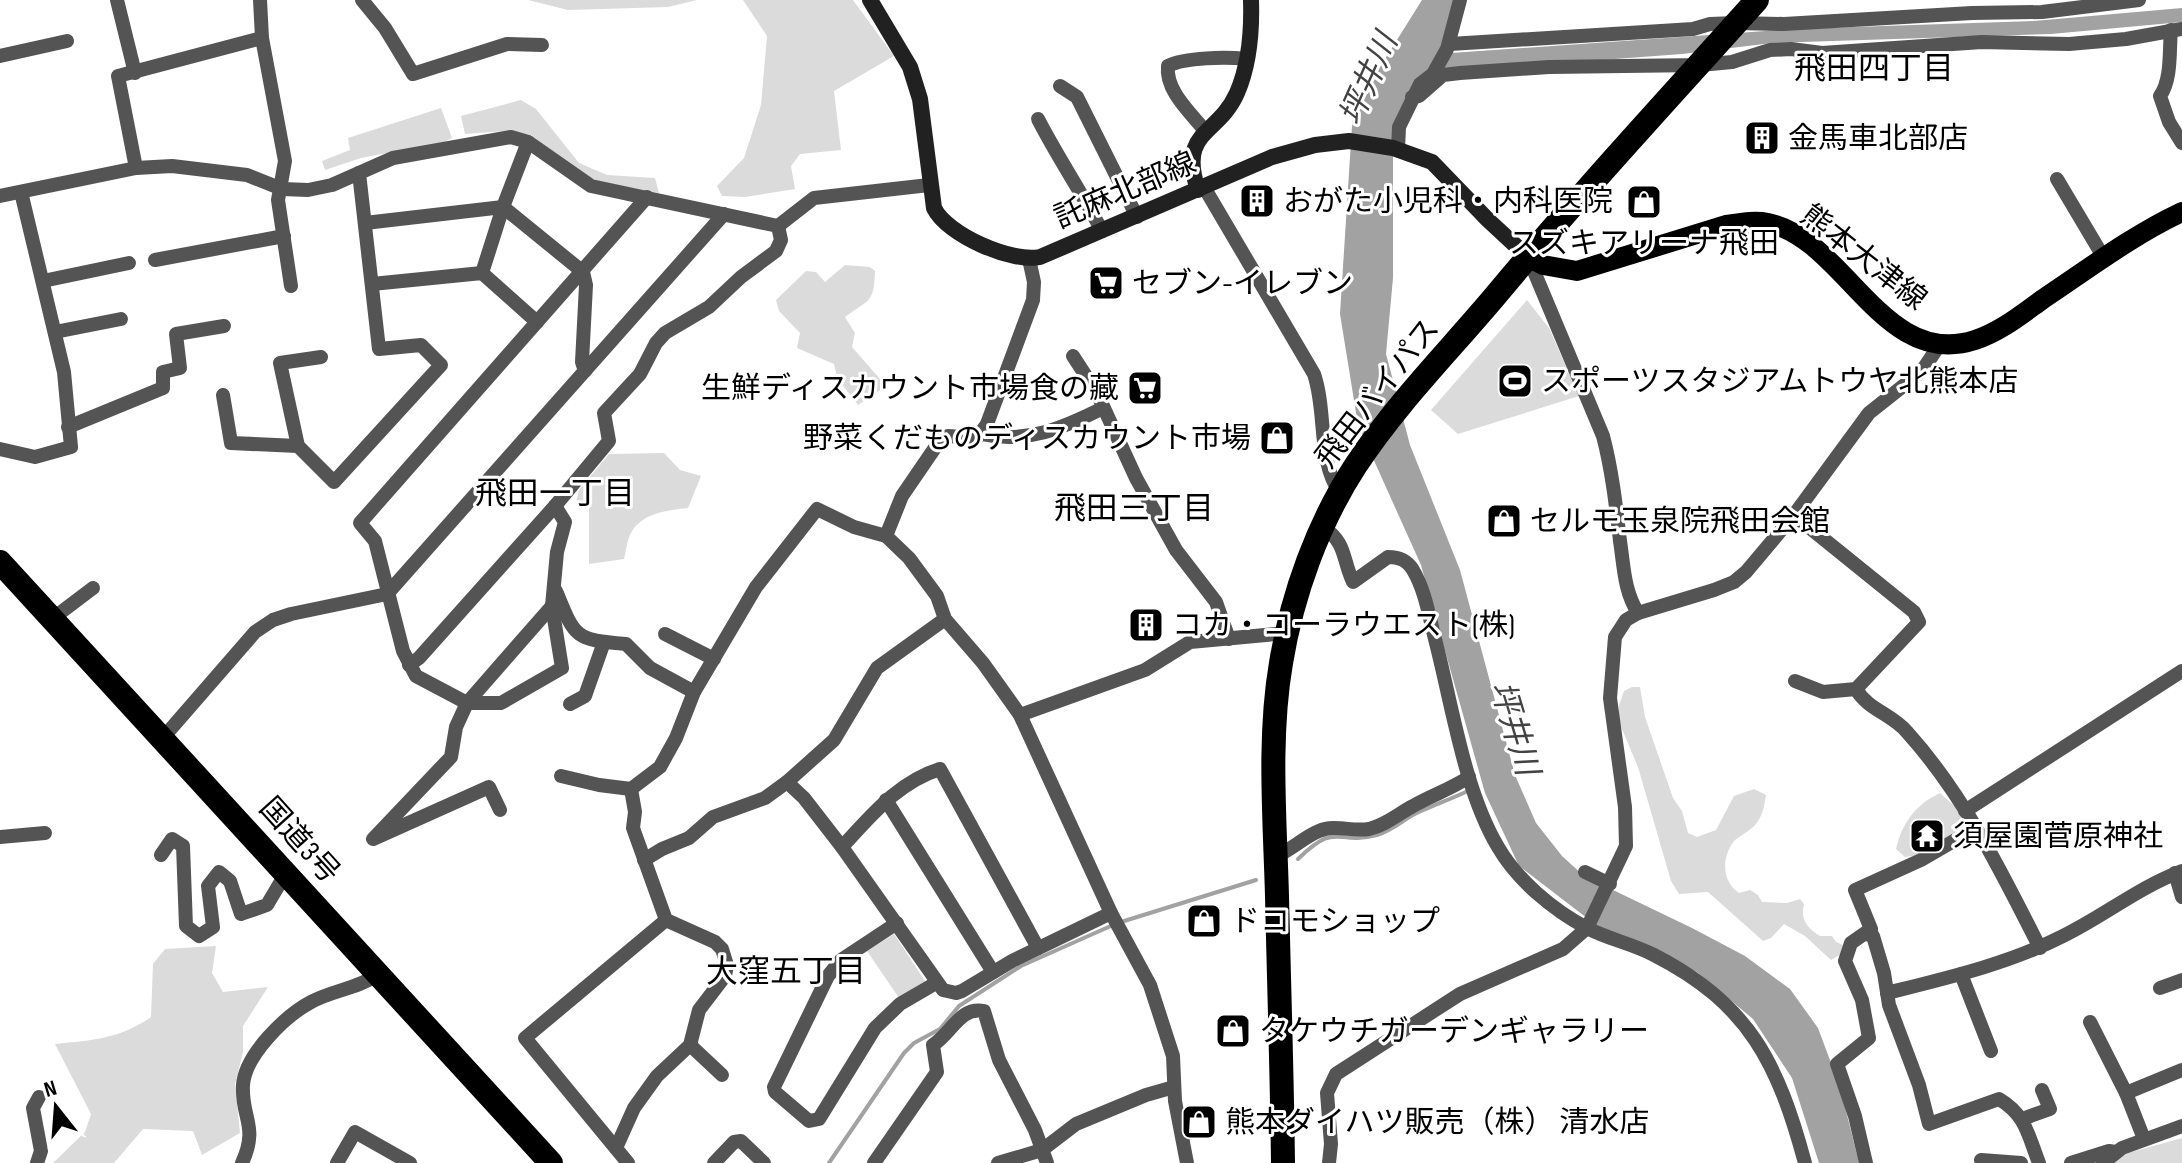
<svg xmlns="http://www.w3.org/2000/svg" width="2182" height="1163" viewBox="0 0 2182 1163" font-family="'Sofia Sans Condensed','Noto Sans JP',sans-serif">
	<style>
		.green { fill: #dbdbdb }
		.water { fill: #a2a2a2 }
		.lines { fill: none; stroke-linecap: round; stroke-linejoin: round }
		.stream { stroke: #a2a2a2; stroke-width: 4 }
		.street { stroke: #545454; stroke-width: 14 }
		.secondary { stroke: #212121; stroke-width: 16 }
		.primary { stroke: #000; stroke-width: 20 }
		.highway { stroke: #000; stroke-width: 24 }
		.labels { text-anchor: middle; stroke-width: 6; stroke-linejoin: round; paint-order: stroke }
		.poi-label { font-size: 30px; fill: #000; stroke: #fff; text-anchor: start }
		.street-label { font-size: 30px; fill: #000; stroke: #fff }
		.neighbourhood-label { font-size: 32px; fill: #000; stroke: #fff }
		.water-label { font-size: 32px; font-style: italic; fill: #434343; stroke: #fff }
	</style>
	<rect width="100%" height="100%" fill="#fff"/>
	<!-- green -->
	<g class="green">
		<polygon points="528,0 697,0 668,7 568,10"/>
		<polygon points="743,0 853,0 894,56 834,91 841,150 800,154 791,166 795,189 745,197 722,196 717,186 744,158 761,105 767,36"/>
		<polygon points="521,100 536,109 579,163 607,175 655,178 659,193 602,183 570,168 531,135 505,131 465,134 461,116"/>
		<polygon points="441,108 452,138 444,142 361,158 325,170 322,161 350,150 348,138"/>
		<path d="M845,265L870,267L875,271C874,304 869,299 845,317L855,333L852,347L886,386L858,405L837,378L834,364L797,348L800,333L779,311L776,300L806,271L816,272L825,282Z"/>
		<polygon points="1527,300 1549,328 1579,396 1458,434 1431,410"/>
		<path d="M664,453L680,470L701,476L688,508C669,510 641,513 631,533C627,540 626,551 624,559L589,564V508L576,503L579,490L609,454Z"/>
		<path d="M1632,687H1640L1645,717L1673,798L1682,811L1688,833L1697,837L1716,830L1734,796L1754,789L1766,795C1764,806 1763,816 1755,825C1749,832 1740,835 1734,841C1721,858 1722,882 1739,893L1750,890L1758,895L1762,902L1787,903L1800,899L1804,904C1800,919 1807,928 1820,936H1832L1836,942L1843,945L1840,955L1831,960L1805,936L1784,924L1771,938L1763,941L1708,892L1679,894L1671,881L1638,767L1619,722V705L1624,691Z"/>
		<path d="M1940,793L1959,810L1964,828C1944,838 1928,856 1905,857L1896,849C1902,823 1916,804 1940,793Z"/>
		<polygon points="894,934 925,981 899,998 867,951"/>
		<path d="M216,946L212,973L223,992L268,987L243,1026V1052L235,1084L240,1133L202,1155L193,1131L143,1129L114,1163H53L85,1132L91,1114L55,1044C93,1040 119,1039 151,1017L153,964L165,949Z"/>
		<polygon points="2182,1138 2182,1163 2113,1163 2128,1153"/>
	</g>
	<!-- water -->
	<polygon class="water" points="1422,0 1456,0 1451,53 1793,29 2034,21 2182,8 2182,22 2051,34 1772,43 1682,54 1428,73 1393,129 1393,278 1386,354 1410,445 1460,570 1515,775 1536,823 1562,856 1584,876 1692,928 1745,956 1790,989 1818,1028 1840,1087 1859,1163 1819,1163 1792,1078 1753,1019 1697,972 1596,925 1519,866 1485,793 1421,565 1358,425 1340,314 1353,110"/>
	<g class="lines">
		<!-- stream -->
		<g class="stream">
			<path d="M1298,859C1338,820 1335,846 1377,835C1394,830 1406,817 1421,811C1437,804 1453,798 1468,791"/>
			<polyline points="1121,922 1256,880"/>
			<polyline points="829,1163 904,1053 914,1043 940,1029 959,1006 1021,966 1113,925"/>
		</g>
		<!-- street -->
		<g class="street">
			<polyline points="117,0 135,73"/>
			<polyline points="362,0 385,28 413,74 507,44 542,45"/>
			<path d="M2171,30C2169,51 2172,79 2160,96L2169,122L2182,143"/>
			<polyline points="262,38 285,161 278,200 291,286"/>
			<polyline points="1450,44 1693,29 1710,24 1736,23 1784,24 1972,13 2042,12 2139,0"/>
			<polyline points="0,56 67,41"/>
			<polyline points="1060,86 1077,97 1137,217"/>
			<polyline points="1412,97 1419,96 1443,75 1460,73 1549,67 1700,65 1732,62 1770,50 1791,49 1822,53 1982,42 2069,44 2126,39 2182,29"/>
			<path d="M1038,119C1058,158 1082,193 1102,231"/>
			<path d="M1206,132C1192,114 1165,91 1168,66C1185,57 1227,57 1247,59"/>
			<polyline points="1398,150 1399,127 1420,84 1433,74 1447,49 1460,0"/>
			<polyline points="136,168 118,76 262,38 260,0"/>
			<polyline points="2057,179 2104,258"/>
			<path d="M1204,187L1314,374C1327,412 1317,460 1340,493"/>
			<polyline points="0,196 136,168 172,166 247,175 282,189 308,190 332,185 393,158 511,137 528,142 591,186 778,226"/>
			<polyline points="365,223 503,207 583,272 586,285 582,362 585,371"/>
			<polyline points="778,226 814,198 929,185"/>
			<path d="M1528,257L1603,436C1612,470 1616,506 1620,541C1624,567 1624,591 1638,613"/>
			<polyline points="155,260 284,236"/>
			<polyline points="482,273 503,207 528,142"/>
			<polyline points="43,281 129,263"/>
			<polyline points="372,284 482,273 537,322"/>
			<polyline points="55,332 121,319"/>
			<polyline points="1073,356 1097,393 1136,478 1176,550 1216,602 1229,639"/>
			<polyline points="321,357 280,363 298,446 334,482 441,365 421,345 379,349 359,173"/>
			<polyline points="223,395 231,443 298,446"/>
			<polyline points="68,427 163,388 163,372 180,368 176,334 224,326"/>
			<path d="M981,434C1027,444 1063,428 1103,408"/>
			<polyline points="0,449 35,457 71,447 64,372 21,192"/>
			<polyline points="555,506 565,522 557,552 552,606 562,668 501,703 467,703 416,676 403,651 375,541 360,523 647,197"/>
			<polyline points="1794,515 1914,612 1919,622 1856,689 1823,692 1795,681"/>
			<path d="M1323,527C1347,543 1342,559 1353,582L1388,557C1399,557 1407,560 1413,570C1425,590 1429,616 1435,639C1452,704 1464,790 1498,847C1517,880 1553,910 1587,928C1608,939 1633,944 1654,955C1750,1004 1778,1064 1805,1163"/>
			<polyline points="886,536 902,496 941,439 948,436 977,438 987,424 1033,300 1034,282 1029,259"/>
			<path d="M556,591C575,638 575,640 626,644L650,668L694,692"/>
			<polyline points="52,619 93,588"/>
			<polyline points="665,634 714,659"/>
			<polyline points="409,665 419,658 555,506 609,441 604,413 640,374 656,343 665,333 709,307 741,277 776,251 781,240 778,226"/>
			<path d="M1856,689C1868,710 1892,714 1907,732C1964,795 2002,873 2040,948"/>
			<polyline points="570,704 585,696 604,642"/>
			<polyline points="1020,715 1145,670 1190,642 1287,633"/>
			<polyline points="162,739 255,632 273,620 291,614 387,594 724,214"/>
			<polyline points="561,776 599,785 631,789"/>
			<polyline points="787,782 804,798 842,847 943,990 956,993 962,991 1012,961 1111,913"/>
			<polyline points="886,800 993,972"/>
			<polyline points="500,810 489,787 373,839 451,757 456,727 467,703 552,606"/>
			<polyline points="1965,811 2182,671"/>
			<polyline points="0,837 45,833"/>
			<path d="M842,847C871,816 898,782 940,769L1038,948"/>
			<polyline points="161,855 172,839 183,846 186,926 199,936 213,927 208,886 219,872 230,881 241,914 267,905 286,873"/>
			<path d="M1275,857C1291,850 1304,837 1319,831C1335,824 1352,832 1369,829C1386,825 1398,814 1413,806C1432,795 1451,789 1469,777"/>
			<polyline points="644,860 662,849 689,838 713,817 765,798 787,782 834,740 877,668 945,619"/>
			<polyline points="1585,872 1610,884"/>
			<polyline points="2175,873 2182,897"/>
			<polyline points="897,923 841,960 828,976 774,1087 775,1092 809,1121 819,1119 875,1028 900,1004 936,983"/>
			<path d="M1867,934L1873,936L1884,973L1889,1005L1919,1085L1929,1124L1999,1099C2026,1115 2028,1135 2039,1163"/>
			<polyline points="1961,974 1991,1051"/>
			<polyline points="2160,988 2182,980"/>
			<path d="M1887,993C1947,978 2008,964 2063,936C2104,916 2139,887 2182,871"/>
			<polyline points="2090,1022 2126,1093 2144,1139"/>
			<polyline points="690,1045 722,1075"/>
			<polyline points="2126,1093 2182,1070"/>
			<polyline points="2022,1119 2050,1109 2042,1090"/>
			<polyline points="616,1148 634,1108 657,1076 690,1045 699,1010 725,976 727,965 722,949 715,942 666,920 633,828 635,812 631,789 660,767 676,738 694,692 756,587 817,509 854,527 886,536 909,558 937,596 945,619 983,663 1020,715 1111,913 1150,985 1173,1056 1175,1101 1187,1163"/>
			<polyline points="1981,1160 2021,1163"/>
			<polyline points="37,1163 41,1151 33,1108 39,1097"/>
			<path d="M242,1163C259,1126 241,1118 243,1085C245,1055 285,1016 311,1002C333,990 357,989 379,974"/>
			<polyline points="337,1163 355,1132 410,1163"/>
			<polyline points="628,1163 525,1038 666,920"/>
			<polyline points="714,1163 734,1142 741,1141 764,1163"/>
			<path d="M874,1163L937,1072L933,1045C952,1033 960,1006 984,1011L999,1060L1035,1130L1047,1163"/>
			<polyline points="998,1163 1042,1150 1076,1124 1146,1095 1174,1087"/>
			<polyline points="1329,1163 1331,1144 1327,1093 1336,1074 1460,994 1563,949 1587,928 1626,846 1625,807 1610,698 1615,637 1626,620 1638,613 1714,590 1734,582 1746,572 1794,515 1869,413 1922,371 1940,344"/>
			<polyline points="1866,1163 1855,1116 1837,1064 1869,1038 1862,1000 1845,961 1851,943 1871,929 1855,890 1921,860 1976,828"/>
			<polyline points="2071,1163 2109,1151 2116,1152"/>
			<polyline points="2103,1163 2122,1148 2182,1126"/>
		</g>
		<!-- secondary -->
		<g class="secondary">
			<path d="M870,0L910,67L920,99L934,208C947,235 1012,263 1040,257L1272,157L1315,145L1349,141L1393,148L1432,162L1488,220L1528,257"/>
			<path d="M1198,190C1178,130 1218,136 1237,93C1250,63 1252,31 1251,0"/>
		</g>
		<!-- primary -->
		<path class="primary" d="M1528,257L1543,265L1577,271L1726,225C1740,223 1754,220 1768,223C1845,239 1883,370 1975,340C2000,332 2022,314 2043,299C2088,269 2133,235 2182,212"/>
		<!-- highway -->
		<g class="highway">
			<polyline points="0,562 551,1163"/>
			<path d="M1283,1163C1282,1074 1279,985 1277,896C1275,820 1268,739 1281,663C1292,595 1318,523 1356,465C1396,404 1449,351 1496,295C1580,194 1669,98 1757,0"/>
		</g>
	</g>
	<!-- icons -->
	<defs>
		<symbol id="building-square" viewBox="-11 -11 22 22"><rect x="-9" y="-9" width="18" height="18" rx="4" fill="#000" stroke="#fff"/><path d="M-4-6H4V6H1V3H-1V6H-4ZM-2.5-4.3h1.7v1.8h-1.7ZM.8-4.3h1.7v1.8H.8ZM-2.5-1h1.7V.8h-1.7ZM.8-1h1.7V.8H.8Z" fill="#fff"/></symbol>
		<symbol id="shop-square" viewBox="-11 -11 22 22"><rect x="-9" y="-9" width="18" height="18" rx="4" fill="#000" stroke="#fff"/><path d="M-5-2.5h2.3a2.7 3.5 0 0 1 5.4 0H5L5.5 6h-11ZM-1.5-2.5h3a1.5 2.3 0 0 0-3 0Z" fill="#fff"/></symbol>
		<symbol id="supermarket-square" viewBox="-11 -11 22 22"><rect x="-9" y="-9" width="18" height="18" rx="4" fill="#000" stroke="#fff"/><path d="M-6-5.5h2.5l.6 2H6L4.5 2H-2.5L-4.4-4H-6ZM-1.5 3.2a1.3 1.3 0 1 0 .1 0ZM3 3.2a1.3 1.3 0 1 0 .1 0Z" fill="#fff"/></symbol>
		<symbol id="stadium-square" viewBox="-11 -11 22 22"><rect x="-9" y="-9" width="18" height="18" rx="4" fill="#000" stroke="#fff"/><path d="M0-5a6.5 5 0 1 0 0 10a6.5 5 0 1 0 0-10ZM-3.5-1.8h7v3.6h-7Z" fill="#fff"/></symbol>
		<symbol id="temple-square" viewBox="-11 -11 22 22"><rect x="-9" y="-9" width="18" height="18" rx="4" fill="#000" stroke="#fff"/><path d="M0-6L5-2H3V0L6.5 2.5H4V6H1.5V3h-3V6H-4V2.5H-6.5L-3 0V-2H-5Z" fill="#fff"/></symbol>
	</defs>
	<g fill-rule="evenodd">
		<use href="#building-square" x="1742" y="118" width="40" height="40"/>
		<use href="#building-square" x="1237" y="181" width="40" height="40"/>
		<use href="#shop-square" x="1624" y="182" width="40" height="40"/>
		<use href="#supermarket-square" x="1086" y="263" width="40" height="40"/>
		<use href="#stadium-square" x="1495" y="361" width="40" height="40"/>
		<use href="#supermarket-square" x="1125" y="368" width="40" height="40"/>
		<use href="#shop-square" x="1257" y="418" width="40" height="40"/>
		<use href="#shop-square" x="1484" y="501" width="40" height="40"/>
		<use href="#building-square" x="1126" y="605" width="40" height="40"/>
		<use href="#temple-square" x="1907" y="816" width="40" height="40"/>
		<use href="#shop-square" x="1184" y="901" width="40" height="40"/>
		<use href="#shop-square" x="1213" y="1011" width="40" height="40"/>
		<use href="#shop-square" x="1179" y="1102" width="40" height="40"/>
	</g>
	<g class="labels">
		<!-- poi labels -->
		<g class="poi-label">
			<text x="1788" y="148">金馬車北部店</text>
			<text x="1283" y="211">おがた小児科・内科医院</text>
			<text x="1644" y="253" text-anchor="middle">スズキアリーナ飛田</text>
			<text x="1132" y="293">セブン-イレブン</text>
			<text x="1541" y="391">スポーツスタジアムトウヤ北熊本店</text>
			<text x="1119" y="398" text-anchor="end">生鮮ディスカウント市場食の藏</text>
			<text x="1251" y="448" text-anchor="end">野菜くだものディスカウント市場</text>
			<text x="1530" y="531">セルモ玉泉院飛田会館</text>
			<text x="1172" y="635">コカ・コーラウエスト(株)</text>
			<text x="1953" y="846">須屋園菅原神社</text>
			<text x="1230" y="931">ドコモショップ</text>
			<text x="1259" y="1041">タケウチガーデンギャラリー</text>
			<text x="1225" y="1132">熊本ダイハツ販売（株） 清水店</text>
		</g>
		<!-- street labels -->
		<g class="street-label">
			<text transform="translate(1125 190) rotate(-23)" y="10">託麻北部線</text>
			<text transform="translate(1864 257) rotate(38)" y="10">熊本大津線</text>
			<text transform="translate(1377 393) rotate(-52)" y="10">飛田バイパス</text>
			<text transform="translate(300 840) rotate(48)" y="10">国道3号</text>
		</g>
		<!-- neighbourhood labels -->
		<g class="neighbourhood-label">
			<text x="1874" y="79">飛田四丁目</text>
			<text x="555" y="504">飛田一丁目</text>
			<text x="1134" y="519">飛田三丁目</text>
			<text x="786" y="982">大窪五丁目</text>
		</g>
		<!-- water labels -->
		<g class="water-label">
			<text transform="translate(1368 79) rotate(-66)" y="11">坪井川</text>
			<text transform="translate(1515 728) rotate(73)" y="11">坪井川</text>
		</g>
	</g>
	<!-- north arrow -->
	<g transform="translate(56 1107) rotate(343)" stroke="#ffffff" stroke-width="6" paint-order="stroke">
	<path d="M0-6L14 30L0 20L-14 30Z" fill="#000000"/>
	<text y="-12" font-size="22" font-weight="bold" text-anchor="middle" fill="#000000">N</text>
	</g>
</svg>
